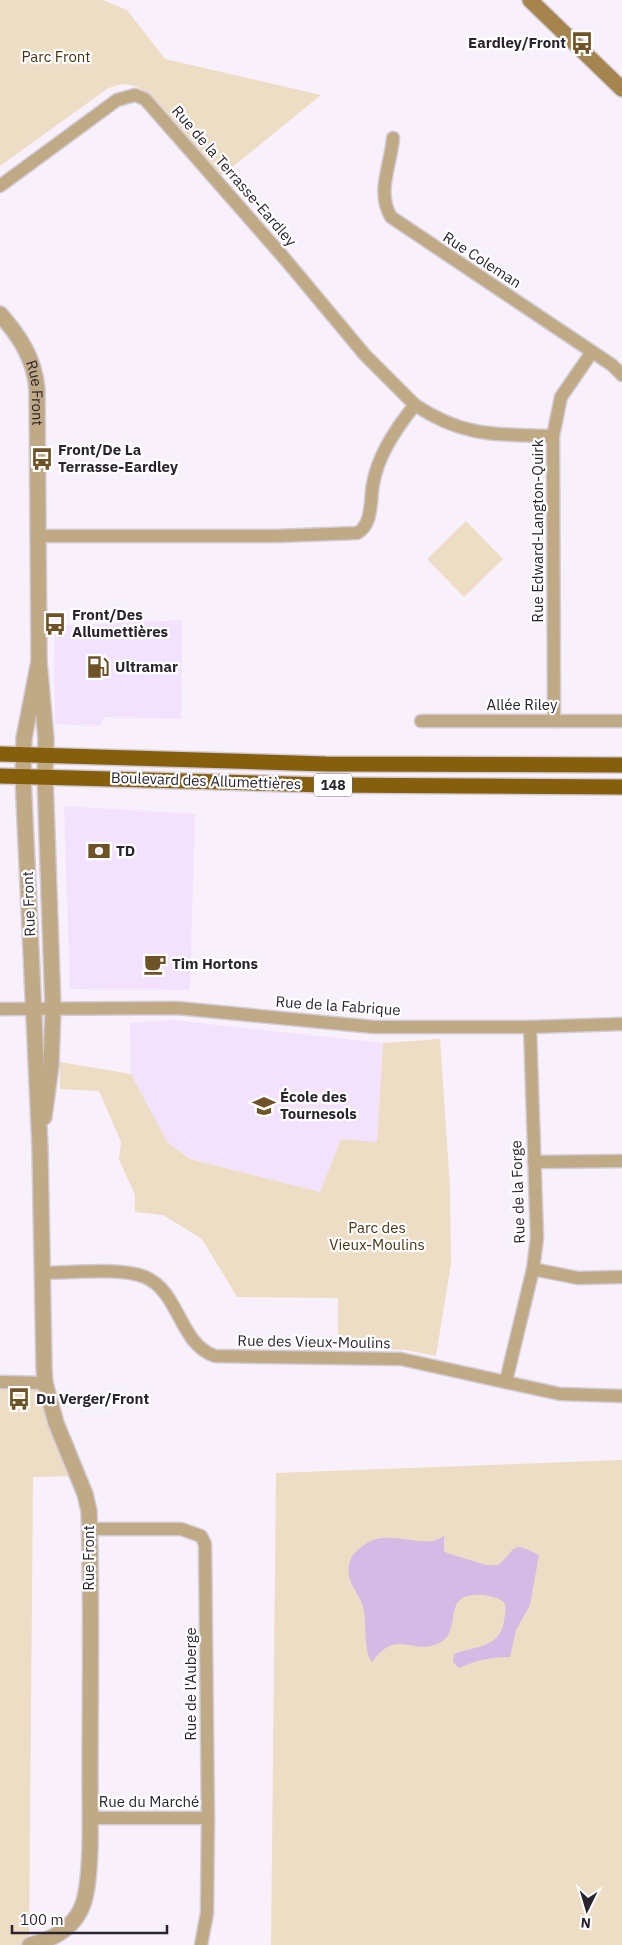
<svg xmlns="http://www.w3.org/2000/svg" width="622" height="1945" viewBox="0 0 622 1945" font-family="'IBM Plex Sans',sans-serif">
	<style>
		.built { fill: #f3e2fe }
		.green { fill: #edddc4 }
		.water { fill: #d3bbe5 }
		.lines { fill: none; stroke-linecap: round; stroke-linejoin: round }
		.minor-casing { stroke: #d3ccd7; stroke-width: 15 }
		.tertiary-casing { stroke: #d3ccd7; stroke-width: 18 }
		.secondary-casing { stroke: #d3ccd7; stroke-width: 18 }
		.trunk-casing { stroke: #d3ccd7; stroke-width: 18 }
		.minor { stroke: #c0a985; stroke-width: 12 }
		.tertiary { stroke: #c0a985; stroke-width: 15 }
		.secondary { stroke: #a5844d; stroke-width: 15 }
		.trunk { stroke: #865f0d; stroke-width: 15 }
		.labels { text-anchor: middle; stroke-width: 4.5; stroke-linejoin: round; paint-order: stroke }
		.shield { fill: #fff; stroke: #6a666d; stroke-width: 1 }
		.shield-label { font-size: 14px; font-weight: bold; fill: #2a242e }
		.poi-label { font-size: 15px; font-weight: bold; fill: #2a242e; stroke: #fff; text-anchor: start }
		.park-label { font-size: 15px; fill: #473412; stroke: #fff }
		.street-label { font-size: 15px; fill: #2a242e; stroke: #fff }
	</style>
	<rect width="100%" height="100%" fill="#f8f1fc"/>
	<!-- built -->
	<g class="built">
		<polygon points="182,620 181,719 104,717 100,726 55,724 54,626"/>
		<polygon points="64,806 195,814 190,990 70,989"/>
		<polygon points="172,1020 383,1043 377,1143 341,1139 320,1192 190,1159 168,1143 131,1074 130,1023"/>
	</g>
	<!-- green -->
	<g class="green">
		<path d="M0,0H103L127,10L165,59L321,95L219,178L148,94C135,83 122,81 107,89L0,166Z"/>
		<polygon points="466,521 503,559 464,597 427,559"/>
		<polygon points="440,1039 450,1188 451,1264 436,1356 405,1350 338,1348 338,1298 237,1297 202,1239 163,1215 135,1212 135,1195 119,1160 121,1142 99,1091 60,1089 60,1062 131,1074 168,1143 190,1159 320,1192 341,1139 377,1142 383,1043"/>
		<polygon points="0,1382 45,1383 78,1476 33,1477 29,1945 0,1945"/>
		<polygon points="622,1460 622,1945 271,1945 276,1473"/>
	</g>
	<!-- water -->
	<path class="water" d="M444,1535V1551L447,1553L486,1565H498C517,1550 509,1539 539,1555L530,1605L516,1630L510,1657C492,1657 476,1660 459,1668L453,1662L454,1654C475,1646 500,1648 504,1621C505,1614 507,1608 504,1602C495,1596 484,1594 474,1595C441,1597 464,1634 437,1644C410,1655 397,1628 372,1662C364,1654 366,1623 364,1611C362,1595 345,1583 349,1565C351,1553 361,1546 371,1541C392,1530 430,1551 444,1535Z"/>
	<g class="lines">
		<defs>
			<g id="minor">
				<path d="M393,138C391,165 376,192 391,217L612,365L622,375"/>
				<path d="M0,186L117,100L135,95L145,99L285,259L365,355L415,405C396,428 378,455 373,484C370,500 373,525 357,533L276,536H37"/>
				<path d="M415,405C465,438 496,434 553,436"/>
				<polyline points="421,721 622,721"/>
				<polyline points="554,721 553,436 561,397 592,352"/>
				<polyline points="0,1009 177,1008 374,1027 530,1027 622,1024"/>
				<polyline points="534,1162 622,1161"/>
				<polyline points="533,1269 578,1278 622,1277"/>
				<path d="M41,1273C69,1273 120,1267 145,1277C180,1292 179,1344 215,1356L401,1359L560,1394L622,1396"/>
				<polyline points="506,1381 533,1269 537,1238 530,1027"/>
				<polyline points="0,1382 45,1383"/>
				<polyline points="90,1529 181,1529 201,1536 205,1544 208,1818 207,1913 201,1945"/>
				<polyline points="90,1818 208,1818"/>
			</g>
			<g id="tertiary">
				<path id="s1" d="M0,314C20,337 34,358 37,389L39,661L46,739L45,776L53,1008L51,1065L44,1117"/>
				<path d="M30,1945C51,1940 71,1930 81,1909C93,1885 90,1811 90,1781C90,1691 92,1601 89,1511L85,1494L56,1423L45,1383L44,1367L40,1148L23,776L24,738L39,661"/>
			</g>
			<polyline id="secondary" points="530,0 622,89"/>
			<g id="trunk">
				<polyline points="0,754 326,764 622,765"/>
				<polyline points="0,776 326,785 622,787"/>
			</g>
		</defs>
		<!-- minor casing -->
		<use href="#minor" class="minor-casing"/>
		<!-- tertiary casing -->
		<use href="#tertiary" class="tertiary-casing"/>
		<!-- secondary casing -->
		<use href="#secondary" class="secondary-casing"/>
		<!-- trunk casing -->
		<use href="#trunk" class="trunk-casing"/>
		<!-- minor -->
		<use href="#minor" class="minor"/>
		<!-- tertiary -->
		<use href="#tertiary" class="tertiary"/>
		<!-- secondary -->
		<use href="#secondary" class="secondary"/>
		<!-- trunk -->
		<use href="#trunk" class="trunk"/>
	</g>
	<!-- icons -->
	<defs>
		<symbol id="bus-bare" viewBox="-9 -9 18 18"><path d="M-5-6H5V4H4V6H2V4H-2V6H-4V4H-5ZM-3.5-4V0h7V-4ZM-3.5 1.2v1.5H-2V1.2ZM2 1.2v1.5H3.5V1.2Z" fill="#6d5325" stroke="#fff" stroke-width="2.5" paint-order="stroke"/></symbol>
		<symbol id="fuel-bare" viewBox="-9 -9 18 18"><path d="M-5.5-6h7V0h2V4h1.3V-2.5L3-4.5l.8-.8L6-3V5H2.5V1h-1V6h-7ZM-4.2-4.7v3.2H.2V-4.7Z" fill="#6d5325" stroke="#fff" stroke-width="2.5" paint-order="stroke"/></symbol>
		<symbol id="bank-bare" viewBox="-9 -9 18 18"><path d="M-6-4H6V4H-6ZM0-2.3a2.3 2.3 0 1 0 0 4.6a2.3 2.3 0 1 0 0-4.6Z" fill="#6d5325" stroke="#fff" stroke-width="2.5" paint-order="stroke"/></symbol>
		<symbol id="cafe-bare" viewBox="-9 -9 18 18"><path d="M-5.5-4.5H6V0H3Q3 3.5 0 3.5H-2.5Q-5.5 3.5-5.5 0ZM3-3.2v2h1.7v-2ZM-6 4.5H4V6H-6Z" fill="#6d5325" stroke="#fff" stroke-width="2.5" paint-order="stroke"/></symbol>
		<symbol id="school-bare" viewBox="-9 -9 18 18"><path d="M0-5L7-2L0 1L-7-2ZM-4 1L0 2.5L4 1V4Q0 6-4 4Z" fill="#6d5325" stroke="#fff" stroke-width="2.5" paint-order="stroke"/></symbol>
	</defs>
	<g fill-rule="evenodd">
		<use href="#bus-bare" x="566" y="27" width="32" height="32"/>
		<use href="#bus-bare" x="26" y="443" width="32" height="32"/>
		<use href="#bus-bare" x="39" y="608" width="32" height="32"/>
		<use href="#fuel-bare" x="82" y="651" width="32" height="32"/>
		<use href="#bank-bare" x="83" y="835" width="32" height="32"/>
		<use href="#cafe-bare" x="139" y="948" width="32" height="32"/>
		<use href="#school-bare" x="248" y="1090" width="32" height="32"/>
		<use href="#bus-bare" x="3" y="1383" width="32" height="32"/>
	</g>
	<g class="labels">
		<!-- shield labels -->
		<rect class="shield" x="314" y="773.5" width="38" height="23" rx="4"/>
		<g class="shield-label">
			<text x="333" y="790">148</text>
		</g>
		<!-- poi labels -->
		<g class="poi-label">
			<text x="566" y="48" text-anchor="end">Eardley/Front</text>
			<text x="58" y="455">Front/De La<tspan x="58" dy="17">Terrasse-Eardley</tspan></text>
			<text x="72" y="620">Front/Des<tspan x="72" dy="17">Allumettières</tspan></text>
			<text x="115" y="672">Ultramar</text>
			<text x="116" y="856">TD</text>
			<text x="172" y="969">Tim Hortons</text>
			<text x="280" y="1102">École des<tspan x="280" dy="17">Tournesols</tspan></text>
			<text x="36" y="1404">Du Verger/Front</text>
		</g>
		<!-- park labels -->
		<g class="park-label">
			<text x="56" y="62">Parc Front</text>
			<text x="377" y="1233">Parc des<tspan x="377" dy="17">Vieux-Moulins</tspan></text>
		</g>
		<!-- street labels -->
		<g class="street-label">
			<text transform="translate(234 176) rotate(49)" y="5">Rue de la Terrasse-Eardley</text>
			<text transform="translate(482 260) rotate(33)" y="5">Rue Coleman</text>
			<text dy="5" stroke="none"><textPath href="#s1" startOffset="89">Rue Front</textPath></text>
			<text transform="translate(538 531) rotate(-90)" y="5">Rue Edward-Langton-Quirk</text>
			<text x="522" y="710">Allée Riley</text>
			<text transform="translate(206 781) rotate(2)" y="5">Boulevard des Allumettières</text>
			<text transform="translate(29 904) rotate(-92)" y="5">Rue Front</text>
			<text transform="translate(338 1006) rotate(4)" y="5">Rue de la Fabrique</text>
			<text transform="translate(518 1192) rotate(-92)" y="5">Rue de la Forge</text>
			<text transform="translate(314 1342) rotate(1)" y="5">Rue des Vieux-Moulins</text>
			<text transform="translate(89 1558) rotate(-90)" y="5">Rue Front</text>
			<text transform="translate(191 1684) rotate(-90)" y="5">Rue de l'Auberge</text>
			<text x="149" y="1807">Rue du Marché</text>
		</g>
	</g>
	<!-- north arrow -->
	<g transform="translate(587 1910) rotate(185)" stroke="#ffffff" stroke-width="4" paint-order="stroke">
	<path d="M0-4L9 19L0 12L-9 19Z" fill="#2a242e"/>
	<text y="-8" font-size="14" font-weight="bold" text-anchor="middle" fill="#2a242e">N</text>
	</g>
	<!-- scale -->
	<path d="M12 1925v8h155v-8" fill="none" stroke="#2a242e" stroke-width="2.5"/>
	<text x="20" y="1925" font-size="15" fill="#2a242e" stroke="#ffffff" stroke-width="4" paint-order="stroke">100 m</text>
</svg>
